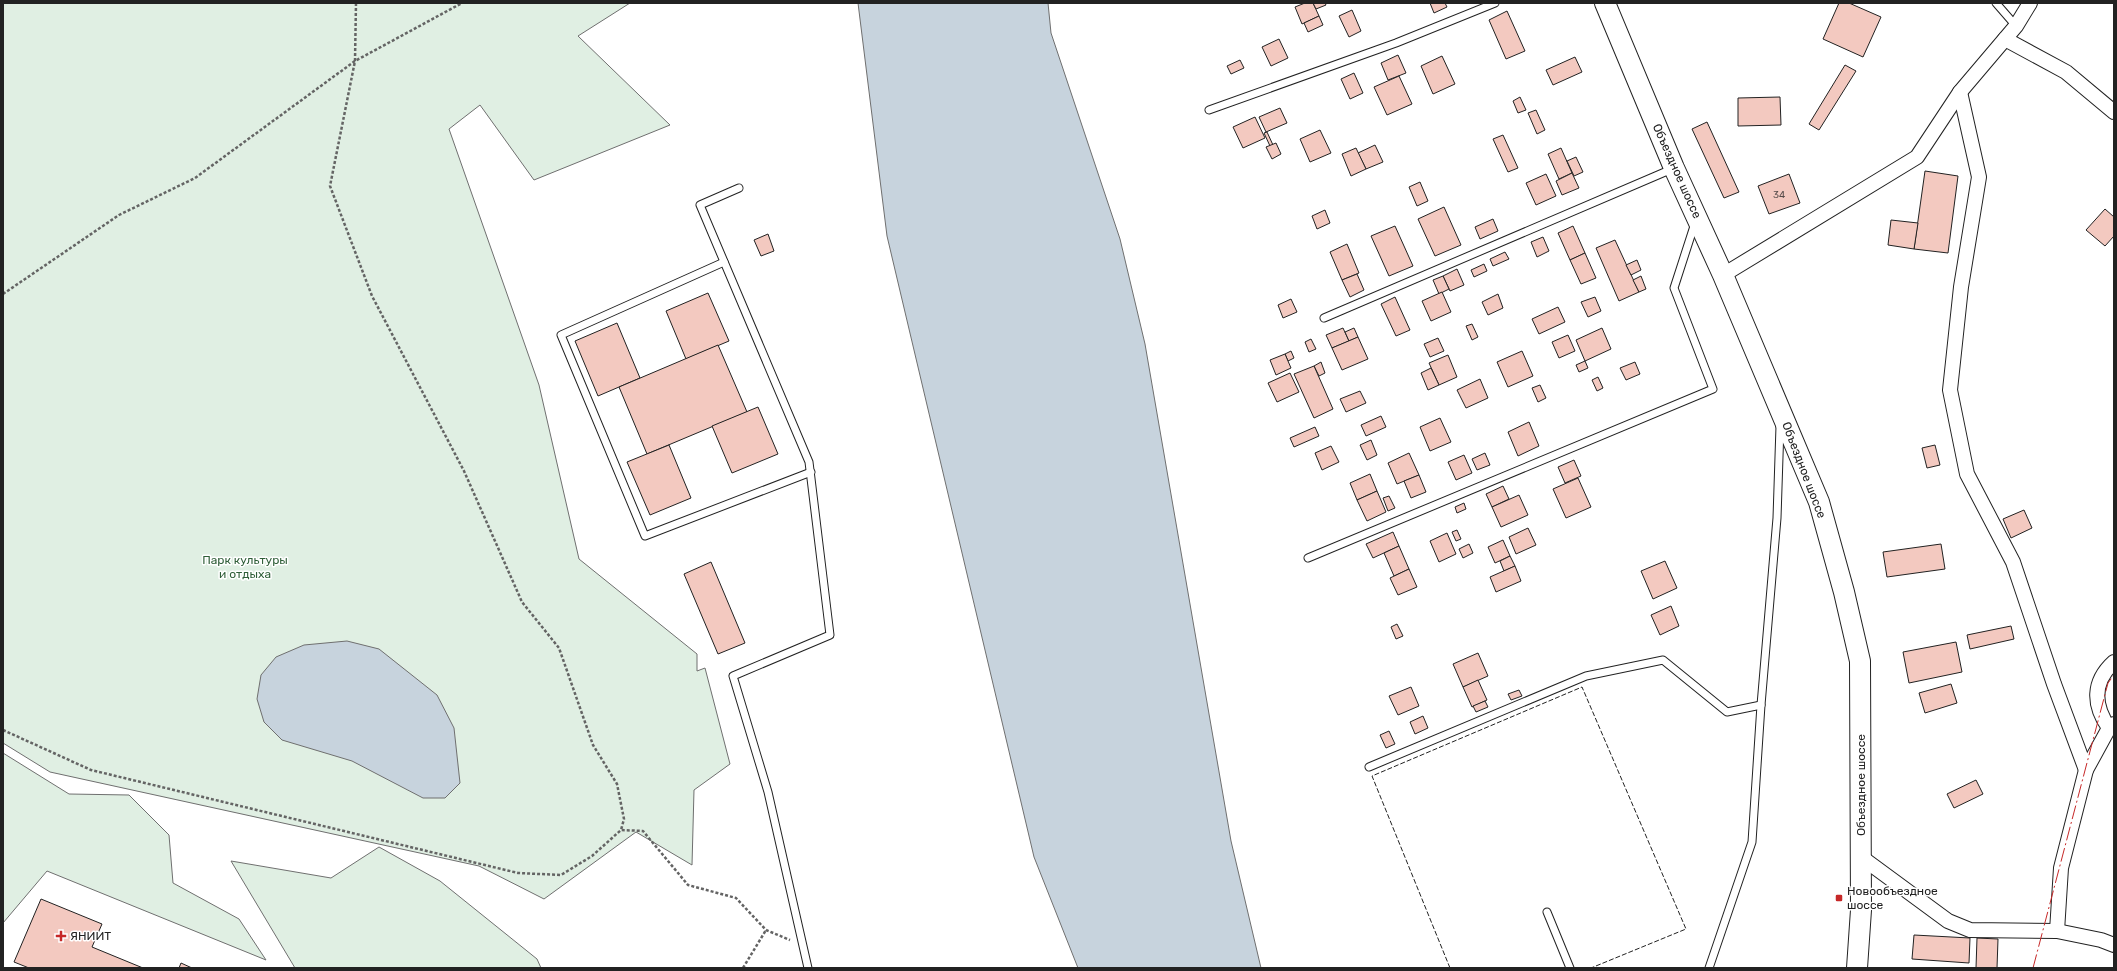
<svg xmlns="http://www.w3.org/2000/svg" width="2117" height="971" viewBox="0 0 2117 971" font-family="Rubik,sans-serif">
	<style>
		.green { fill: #e0efe3; stroke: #6f6f6f }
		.water { fill: #c7d3dd; stroke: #6f6f6f }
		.building { fill: #f3c9c0; stroke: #222 }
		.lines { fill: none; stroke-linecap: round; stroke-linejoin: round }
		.lane-casing { stroke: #222; stroke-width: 9 }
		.street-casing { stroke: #222; stroke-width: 16 }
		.secondary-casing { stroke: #222; stroke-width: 22 }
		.path { stroke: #646464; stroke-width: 2.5; stroke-dasharray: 3 2; stroke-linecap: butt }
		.lane { stroke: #fff; stroke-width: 7 }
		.street { stroke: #fff; stroke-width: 14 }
		.secondary { stroke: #fff; stroke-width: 20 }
		.fence { stroke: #222; stroke-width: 1; stroke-dasharray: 5 2; stroke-linecap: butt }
		.power { stroke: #c62828; stroke-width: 1; stroke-dasharray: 14 3 2 3; stroke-linecap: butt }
		.poi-dot { fill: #c62828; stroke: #fff; stroke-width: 1.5 }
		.labels { text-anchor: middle; stroke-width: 3; stroke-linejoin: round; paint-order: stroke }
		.number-label { font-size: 10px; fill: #564c4a }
		.street-label { font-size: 12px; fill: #222; stroke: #fff }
		.park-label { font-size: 12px; fill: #2f5e38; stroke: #fff }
		.poi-label { font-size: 12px; fill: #222; stroke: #fff; text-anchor: start }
	</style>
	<rect width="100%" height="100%" fill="#fff"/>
	<!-- green -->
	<g class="green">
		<polygon points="3,3 630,3 578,36 670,125 534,180 480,105 449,129 539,385 579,559 697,654 697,671 705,668 730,764 694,790 692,865 636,832 544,899 479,866 50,772 3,743"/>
		<polygon points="3,753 69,794 129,795 169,835 173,883 239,919 266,960 47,871 3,923"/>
		<polygon points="379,847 440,881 537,959 541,968 295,968 231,861 331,878"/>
	</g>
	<!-- water -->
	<g class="water">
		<polygon points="858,3 1048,3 1051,33 1120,239 1145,344 1231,841 1261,968 1078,968 1034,857 887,236"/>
		<polygon points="347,641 379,649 437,695 454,728 460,783 445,798 423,798 352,761 282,740 264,722 257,699 261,675 276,657 304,645"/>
	</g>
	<!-- building -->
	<g class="building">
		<polygon points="1305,3 1313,3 1319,16 1302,24 1295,7"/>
		<polygon points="1313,3 1325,3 1326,5 1316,9"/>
		<polygon points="1430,3 1445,3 1447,7 1434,13"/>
		<polygon points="1839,3 1849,3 1881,17 1863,57 1823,39"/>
		<polygon points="1352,10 1361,31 1349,37 1339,16"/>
		<polygon points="1507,11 1525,51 1506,59 1489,20"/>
		<polygon points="1319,16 1323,25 1308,32 1304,23"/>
		<polygon points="1279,39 1288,58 1271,66 1262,47"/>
		<polygon points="1398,55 1406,73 1388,80 1381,63"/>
		<polygon points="1442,56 1455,84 1433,94 1421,66"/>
		<polygon points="1575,57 1582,72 1553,85 1546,70"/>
		<polygon points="1240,60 1244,68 1231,74 1227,66"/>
		<polygon points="1845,65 1856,71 1819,130 1809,124"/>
		<polygon points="1354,73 1363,93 1350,99 1341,79"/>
		<polygon points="1399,76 1412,104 1387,115 1374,87"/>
		<polygon points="1520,97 1526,110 1518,113 1513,101"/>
		<polygon points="1780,97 1781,125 1738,126 1738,98"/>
		<polygon points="1280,108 1287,123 1266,132 1259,117"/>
		<polygon points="1536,110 1545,130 1537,134 1528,113"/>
		<polygon points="1255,117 1265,138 1243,148 1233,127"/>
		<polygon points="1707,122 1739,192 1724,198 1692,129"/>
		<polygon points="1320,130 1331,153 1310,162 1300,139"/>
		<polygon points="1267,132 1273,145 1270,146 1264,133"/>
		<polygon points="1503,135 1518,168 1508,172 1493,139"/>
		<polygon points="1276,143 1281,154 1272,159 1266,147"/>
		<polygon points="1375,145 1383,162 1366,169 1358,153"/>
		<polygon points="1356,148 1366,169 1351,176 1342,154"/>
		<polygon points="1561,148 1572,173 1559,179 1548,154"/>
		<polygon points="1576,157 1583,172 1574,176 1567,161"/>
		<polygon points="1925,171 1958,176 1948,253 1914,249"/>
		<polygon points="1572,173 1579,188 1562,195 1556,181"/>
		<polygon points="1546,174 1556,196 1536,205 1526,183"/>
		<polygon points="1789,174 1800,203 1769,214 1758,186"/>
		<polygon points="1420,182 1428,201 1417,206 1409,187"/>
		<polygon points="1444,207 1461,245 1435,256 1418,219"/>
		<polygon points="2105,209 2114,217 2114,236 2105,246 2086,230"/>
		<polygon points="1325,210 1330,223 1317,229 1312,216"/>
		<polygon points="1493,219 1498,231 1480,239 1475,227"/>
		<polygon points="1891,220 1918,223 1914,249 1888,245"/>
		<polygon points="1395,226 1413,266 1389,276 1371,236"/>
		<polygon points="1573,226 1585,253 1570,260 1558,233"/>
		<polygon points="768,234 774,251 761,256 754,240"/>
		<polygon points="1543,237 1549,251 1537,257 1531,242"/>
		<polygon points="1615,240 1639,292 1619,301 1596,248"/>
		<polygon points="1347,244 1359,273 1342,280 1330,252"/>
		<polygon points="1505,252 1509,259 1493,266 1490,259"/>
		<polygon points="1585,253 1596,278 1581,284 1570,260"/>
		<polygon points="1637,260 1641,270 1631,275 1626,265"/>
		<polygon points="1484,264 1487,271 1474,277 1471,270"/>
		<polygon points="1457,269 1464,285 1450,291 1443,276"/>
		<polygon points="1357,274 1364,290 1350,297 1342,280"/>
		<polygon points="1443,276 1449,289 1439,294 1433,280"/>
		<polygon points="1641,276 1646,289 1639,292 1633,280"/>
		<polygon points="1442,292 1451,312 1431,321 1422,301"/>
		<polygon points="708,293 729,341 686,359 666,311"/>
		<polygon points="1498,294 1503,308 1488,315 1482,302"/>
		<polygon points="1395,297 1410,330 1396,336 1381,304"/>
		<polygon points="1595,297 1601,311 1588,317 1581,302"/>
		<polygon points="1291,299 1297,312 1283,318 1278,305"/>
		<polygon points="1558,307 1565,322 1539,334 1532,319"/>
		<polygon points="617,323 640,378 598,396 575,341"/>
		<polygon points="1472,324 1478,337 1472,340 1466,326"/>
		<polygon points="1343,328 1349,341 1332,348 1326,335"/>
		<polygon points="1354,328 1358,337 1349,341 1345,332"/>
		<polygon points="1602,328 1611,349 1585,361 1576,340"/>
		<polygon points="1568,335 1575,351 1559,358 1552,342"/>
		<polygon points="1358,337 1368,359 1342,370 1332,348"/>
		<polygon points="1438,338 1444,351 1430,357 1424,344"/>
		<polygon points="1311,339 1316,349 1309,352 1305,342"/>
		<polygon points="718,345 747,412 647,454 619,387"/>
		<polygon points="1291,351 1294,358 1288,361 1285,354"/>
		<polygon points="1522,351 1533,376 1508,387 1497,362"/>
		<polygon points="1285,354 1291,368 1276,375 1270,360"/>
		<polygon points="1448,355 1457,377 1439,385 1429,363"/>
		<polygon points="1585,361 1588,368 1579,372 1576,365"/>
		<polygon points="1321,362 1325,373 1319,376 1314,366"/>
		<polygon points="1635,362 1640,374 1626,380 1620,368"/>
		<polygon points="1314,366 1333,409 1314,418 1294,374"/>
		<polygon points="1431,368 1439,385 1428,390 1421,373"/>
		<polygon points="1290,373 1299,392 1277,402 1268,383"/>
		<polygon points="1598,377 1603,388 1597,391 1592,380"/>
		<polygon points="1480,379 1488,398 1466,408 1457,390"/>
		<polygon points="1540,385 1546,398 1538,402 1532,388"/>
		<polygon points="1360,391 1366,403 1346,412 1340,399"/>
		<polygon points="758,407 778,454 732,473 712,426"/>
		<polygon points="1381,416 1386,427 1366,436 1361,425"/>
		<polygon points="1440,418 1451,442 1430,451 1420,427"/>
		<polygon points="1529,422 1539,446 1518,456 1508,432"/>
		<polygon points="1315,427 1319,436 1294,447 1290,438"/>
		<polygon points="1371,440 1377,455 1367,460 1360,445"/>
		<polygon points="669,445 691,498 650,515 627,462"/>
		<polygon points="1935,445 1940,465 1927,468 1922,448"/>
		<polygon points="1331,446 1339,462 1322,470 1315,453"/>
		<polygon points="1409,453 1419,475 1397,484 1388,463"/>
		<polygon points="1485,453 1490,465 1477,470 1472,459"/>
		<polygon points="1464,455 1472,473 1456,480 1448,462"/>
		<polygon points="1574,460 1581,476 1565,483 1558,467"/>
		<polygon points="1370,474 1377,491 1357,500 1350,483"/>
		<polygon points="1419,475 1426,492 1411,498 1404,481"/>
		<polygon points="1578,478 1591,507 1566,518 1553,489"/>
		<polygon points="1503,486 1509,499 1492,507 1486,494"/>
		<polygon points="1377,491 1386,512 1367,521 1357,500"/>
		<polygon points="1519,495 1528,515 1501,527 1492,507"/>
		<polygon points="1389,496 1395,508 1388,511 1383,498"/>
		<polygon points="1464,503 1466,509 1457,513 1455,507"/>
		<polygon points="2024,510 2032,528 2011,538 2003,519"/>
		<polygon points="1528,528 1536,545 1516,554 1509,537"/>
		<polygon points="1457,530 1461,539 1456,541 1452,532"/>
		<polygon points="1393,532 1399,546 1373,558 1366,544"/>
		<polygon points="1447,533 1456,554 1439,562 1430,541"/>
		<polygon points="1503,540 1510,556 1495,563 1488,547"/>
		<polygon points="1469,544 1473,553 1463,558 1459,549"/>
		<polygon points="1941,544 1945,569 1887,577 1883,552"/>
		<polygon points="1399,546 1409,569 1394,576 1384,553"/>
		<polygon points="1510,556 1515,566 1504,571 1500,561"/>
		<polygon points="1665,561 1677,588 1653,599 1641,571"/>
		<polygon points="711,562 745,643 718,654 684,574"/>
		<polygon points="1515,566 1521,581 1496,592 1490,577"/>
		<polygon points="1409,569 1417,587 1398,595 1390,578"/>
		<polygon points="1671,606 1679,626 1660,635 1651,615"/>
		<polygon points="1397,624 1403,636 1396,639 1391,627"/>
		<polygon points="2011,626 2014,639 1970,649 1967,635"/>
		<polygon points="1956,642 1962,672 1909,683 1903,652"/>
		<polygon points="1478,653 1488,676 1463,687 1453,664"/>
		<polygon points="1478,680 1487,700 1472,707 1463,687"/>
		<polygon points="1951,684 1957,703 1925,713 1919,693"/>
		<polygon points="1411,687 1419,706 1398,715 1389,696"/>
		<polygon points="1519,690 1522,696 1511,700 1508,694"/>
		<polygon points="1485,701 1488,707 1476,712 1473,706"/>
		<polygon points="1423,716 1428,728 1415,734 1410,722"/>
		<polygon points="1389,731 1395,744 1386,748 1380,735"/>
		<polygon points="1976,780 1983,794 1954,808 1947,794"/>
		<polygon points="41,899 102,924 92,947 143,968 29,968 14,962"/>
		<polygon points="1914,935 1970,938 1969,963 1912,959"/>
		<polygon points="1977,938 1998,939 1997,968 1976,968"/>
		<polygon points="181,963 192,968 179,968"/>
	</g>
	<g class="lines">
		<defs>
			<g id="lane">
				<polyline points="1996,3 2016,26"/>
				<polyline points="1209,110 1396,43 1495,3"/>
				<polyline points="739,188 700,205 809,462 830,635 733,676 768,792 808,968"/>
				<polyline points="724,262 561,335 645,536 811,472"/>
				<polyline points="1324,318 1672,169"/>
				<polyline points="1308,558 1713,389 1674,288 1695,223"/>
				<polyline points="1369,767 1586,676 1663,660 1727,712 1761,705"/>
				<polyline points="1547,912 1570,968"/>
				<polyline points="1709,968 1752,842 1761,705 1777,518 1780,426"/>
			</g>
			<g id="street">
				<polyline points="2005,39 2066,72 2114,112"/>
				<polyline points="1960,92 1979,177 1961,287 1950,390 1967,474 2013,562 2054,684 2086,770"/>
				<polyline points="1723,275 1917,157 1960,92 2016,26 2030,3"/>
				<path d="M2109,728C2093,705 2092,682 2114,662"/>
				<polyline points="1861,857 1948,921 1970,930 2057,931 2101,940 2114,945"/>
				<polyline points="2057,931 2061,868 2086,770 2109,728 2114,724"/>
			</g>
			<polyline id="secondary" points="1605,3 1674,168 1723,275 1819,502 1844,592 1860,661 1861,910 1857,968"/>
		</defs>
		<!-- lane casing -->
		<use href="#lane" class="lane-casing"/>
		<!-- street casing -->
		<use href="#street" class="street-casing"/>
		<!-- secondary casing -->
		<use href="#secondary" class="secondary-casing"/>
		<!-- path -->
		<g class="path">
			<polyline points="356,3 355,61 330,186 372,296 464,471 522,602 559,648 593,745 617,784 624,819 621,830"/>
			<polyline points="3,294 119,215 195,178 355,61 462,3"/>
			<polyline points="3,730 91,770 518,873 561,875 592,856 621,830 643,831 688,885 736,898 766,930 790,940"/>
			<polyline points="743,968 766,930"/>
		</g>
		<!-- lane -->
		<use href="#lane" class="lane"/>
		<!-- street -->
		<use href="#street" class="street"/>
		<!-- secondary -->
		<use href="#secondary" class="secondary"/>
		<!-- fence -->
		<polyline class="fence" points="1450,968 1372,776 1582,687 1686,929 1591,968"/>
		<!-- power -->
		<polyline class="power" points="2033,968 2108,683 2114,675"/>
	</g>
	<!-- markers -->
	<g class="poi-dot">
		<rect x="1835" y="894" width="8" height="8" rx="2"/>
		<path d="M59 930h4v4h4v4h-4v4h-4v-4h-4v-4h4z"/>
	</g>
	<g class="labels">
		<!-- number labels -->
		<g class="number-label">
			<text x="1779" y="198">34</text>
		</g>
		<!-- street labels -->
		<g class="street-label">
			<text transform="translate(1677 171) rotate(66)" y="4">Объездное шоссе</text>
			<text transform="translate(1804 470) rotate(69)" y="4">Объездное шоссе</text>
			<text transform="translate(1861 785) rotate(-90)" y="4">Объездное шоссе</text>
		</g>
		<!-- park labels -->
		<g class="park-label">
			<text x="245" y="564">Парк культуры<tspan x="245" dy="14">и отдыха</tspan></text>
		</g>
		<!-- poi labels -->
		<g class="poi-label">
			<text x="1847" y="895">Новообъездное<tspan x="1847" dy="14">шоссе</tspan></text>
			<text x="70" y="940">ЯНИИТ</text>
		</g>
	</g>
	<!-- border -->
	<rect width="2117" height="971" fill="none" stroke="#222222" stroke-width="8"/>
</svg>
